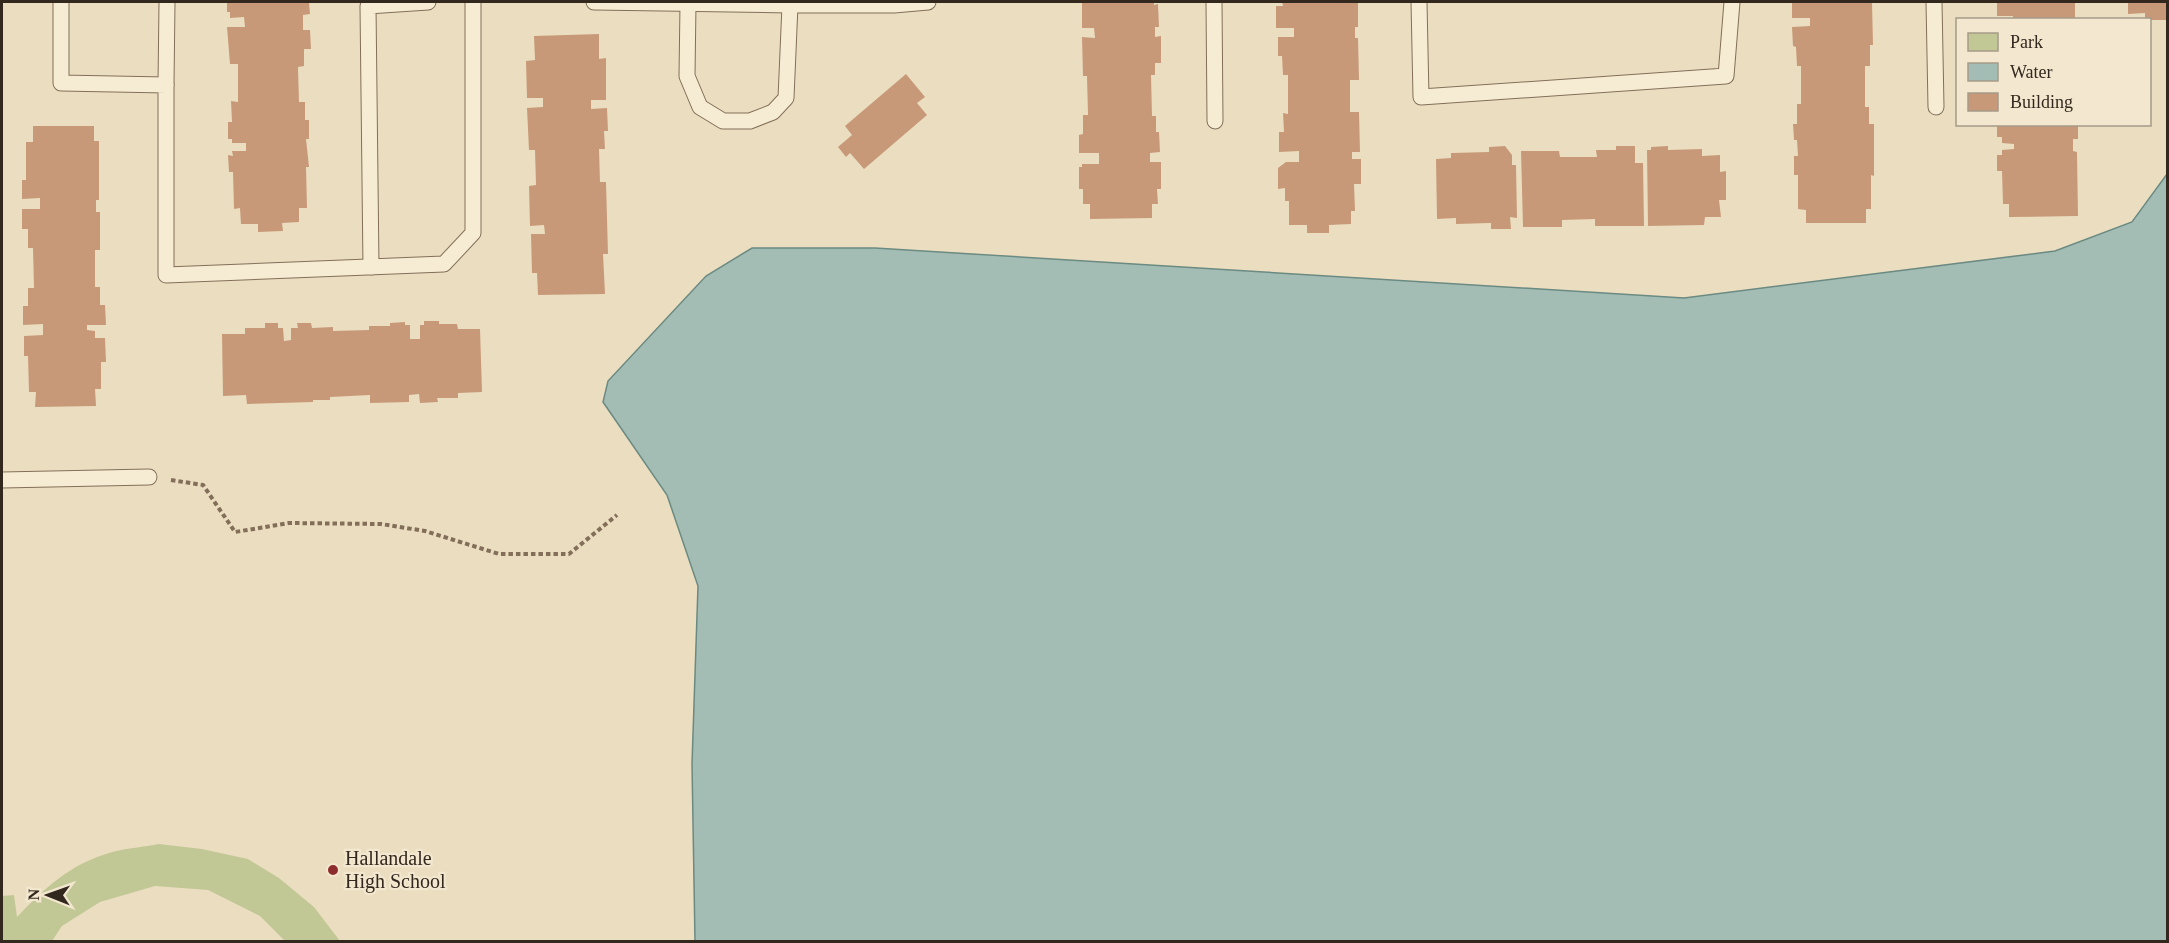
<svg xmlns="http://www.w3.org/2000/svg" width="2169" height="943" viewBox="0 0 2169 943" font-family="'Times New Roman',serif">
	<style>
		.green { fill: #c2c895 }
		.water { fill: #a3bdb5; stroke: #6b8a82; stroke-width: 1.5 }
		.building { fill: #c79978 }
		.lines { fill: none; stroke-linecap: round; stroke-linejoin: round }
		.lane-casing { stroke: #836f59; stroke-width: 17 }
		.path { stroke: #836f59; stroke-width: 4; stroke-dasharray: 4.5 3; stroke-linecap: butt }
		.lane { stroke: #f6ecd3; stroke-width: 15 }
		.poi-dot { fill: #8e2d2e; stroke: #f3e8cf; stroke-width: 2 }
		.labels { text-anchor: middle; stroke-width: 4.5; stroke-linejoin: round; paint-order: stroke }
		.poi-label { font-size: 20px; fill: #33281d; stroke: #f3e8cf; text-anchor: start }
	</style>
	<rect width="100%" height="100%" fill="#ebdec0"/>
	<!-- green -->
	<path class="green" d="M159,844L202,849L248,859L279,878L314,907L340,941H285L260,916L208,890L155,886L100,902L62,926L52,941H2V896L14,895L17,917C46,887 70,864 112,852C127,848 144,847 159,844Z"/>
	<!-- water -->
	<polygon class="water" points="2167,174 2167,941 695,941 692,764 698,586 667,495 603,402 608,381 706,276 752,248 875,248 1684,298 2055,251 2132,222"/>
	<!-- building -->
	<g class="building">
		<polygon points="227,2 309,2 310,14 303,15 303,30 310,30 311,49 304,49 304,66 298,67 299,102 305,102 305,120 309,120 309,139 306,139 309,167 306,167 307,208 299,208 299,222 282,223 283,231 258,232 258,224 241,224 240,208 234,209 233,172 229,172 228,155 233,156 232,151 246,151 246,143 232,143 232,139 228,139 228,122 232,122 231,101 238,102 238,64 230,64 227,27 245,27 244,17 230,18 230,12 227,12"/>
		<polygon points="1082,2 1154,2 1154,5 1158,4 1159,27 1155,27 1155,37 1161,36 1161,63 1155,63 1155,75 1151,75 1152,116 1156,116 1156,132 1159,132 1160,152 1150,153 1150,162 1161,162 1161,189 1157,189 1158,204 1152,204 1152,218 1090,219 1090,204 1083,204 1083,189 1079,189 1079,167 1082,167 1082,164 1099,164 1099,153 1079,153 1079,135 1083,134 1083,115 1088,115 1087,76 1083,76 1082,37 1095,38 1094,28 1082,28"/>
		<polygon points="1282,2 1358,2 1358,27 1355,27 1355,38 1358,38 1359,80 1350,80 1350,112 1359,112 1360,152 1352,152 1352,159 1361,159 1361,184 1354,184 1355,211 1351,211 1351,224 1329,225 1329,233 1307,233 1307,225 1289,225 1289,201 1285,201 1285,188 1278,189 1278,168 1286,162 1299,162 1299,151 1279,152 1279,132 1284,132 1283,113 1288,114 1288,75 1283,75 1282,56 1278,56 1278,37 1294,37 1294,28 1276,28 1276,6 1283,6"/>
		<polygon points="1792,2 1872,2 1873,45 1870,45 1870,66 1865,66 1865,107 1869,107 1869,124 1874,124 1874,176 1871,175 1871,209 1866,209 1866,223 1806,223 1806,210 1798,209 1798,175 1794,175 1794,156 1798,156 1797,140 1794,140 1793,124 1797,124 1797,104 1801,104 1801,66 1797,66 1796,47 1793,46 1792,27 1810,26 1810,18 1792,18"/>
		<polygon points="1997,2 2075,2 2075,20 2013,20 2013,16 1997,16"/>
		<polygon points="2128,2 2168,2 2168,20 2145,20 2145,13 2128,14"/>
		<polygon points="599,34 599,59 606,58 606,100 591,100 591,109 607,108 608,131 604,131 605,149 599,149 600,182 606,182 608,254 603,254 605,294 538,295 537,273 532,273 531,234 545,234 544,225 530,226 529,186 536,185 535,150 529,150 527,108 543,107 543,98 527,98 526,61 535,60 534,36"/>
		<polygon points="906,74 925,97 917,103 927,115 864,169 850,153 846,157 838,147 852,135 845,126"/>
		<polygon points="1997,124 2078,124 2078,139 2073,139 2073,151 2077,152 2078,216 2009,217 2009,204 2003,204 2002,171 1997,171 1997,155 2002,155 2002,150 2014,149 2014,144 2002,143 2002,137 1997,137"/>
		<polygon points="33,126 94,126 94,141 99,141 99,200 96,200 96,212 100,212 100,250 95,250 95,287 100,287 100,305 105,305 106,325 87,325 87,330 95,331 95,338 105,338 106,362 101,362 101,389 95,389 96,406 35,407 36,392 29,392 28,356 24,356 24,336 43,335 43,324 23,325 23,306 28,306 28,288 34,288 33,248 28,248 28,229 22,229 22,209 40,209 40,198 22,199 22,180 26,180 26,142 33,142"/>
		<polygon points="1505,146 1512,155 1512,165 1516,165 1517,218 1510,217 1511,229 1491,229 1491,223 1456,224 1456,218 1437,219 1436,159 1451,158 1451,153 1489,152 1489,147"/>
		<polygon points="1616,146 1635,146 1635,163 1643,163 1644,226 1595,226 1595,219 1562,220 1562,227 1523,227 1521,151 1559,151 1560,157 1597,157 1596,150 1616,150"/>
		<polygon points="1668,146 1668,150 1702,149 1702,156 1720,155 1720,172 1726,171 1726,200 1719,200 1721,217 1705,217 1704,225 1648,226 1647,150 1651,150 1651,147"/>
		<polygon points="424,321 439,321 439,324 457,324 458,329 480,329 482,392 458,393 458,398 437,398 438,402 420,403 419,394 409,395 409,402 370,403 370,395 330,397 330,400 313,400 313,402 247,404 246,395 223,396 222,334 245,334 245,328 265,328 265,323 278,323 278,328 283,328 284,341 291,340 291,328 298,328 297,323 311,323 312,328 333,327 333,331 369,330 369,326 390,326 390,323 405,322 405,325 410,325 410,339 420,339 420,325 424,325"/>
	</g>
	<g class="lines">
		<defs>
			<g id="lane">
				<polyline points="61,2 61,83 166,85 166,275 444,264 473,233 473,2"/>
				<polyline points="594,2 790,5 894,5 928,2"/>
				<polyline points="1214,2 1215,121"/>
				<polyline points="1419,2 1421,97 1726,76 1732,2"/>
				<polyline points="1934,2 1936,107"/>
				<polyline points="688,4 687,76 700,107 723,121 750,121 773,112 786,98 790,5"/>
				<polyline points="166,85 167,2"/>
				<polyline points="371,267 368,6 428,2"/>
				<polyline points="2,480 149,477"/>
			</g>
		</defs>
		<!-- lane casing -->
		<use href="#lane" class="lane-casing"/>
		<!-- path -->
		<polyline class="path" points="171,480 203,485 235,532 289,523 381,524 425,531 499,554 569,554 617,515"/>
		<!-- lane -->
		<use href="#lane" class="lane"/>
	</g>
	<!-- markers -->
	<circle class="poi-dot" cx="333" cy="870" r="6"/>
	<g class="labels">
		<!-- poi labels -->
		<g class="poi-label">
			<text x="345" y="865">Hallandale<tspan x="345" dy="23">High School</tspan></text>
		</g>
	</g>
	<!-- border -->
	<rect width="2169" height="943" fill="none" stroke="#33281d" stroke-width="6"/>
	<!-- legend -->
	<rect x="1956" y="18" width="195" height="108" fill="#f3e8cf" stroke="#a69b88" stroke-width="1.5"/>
	<rect x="1968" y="33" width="30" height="18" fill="#c2c895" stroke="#a69b88" stroke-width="1.5"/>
	<text x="2010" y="48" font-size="18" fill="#33281d">Park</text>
	<rect x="1968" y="63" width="30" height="18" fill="#a3bdb5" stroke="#a69b88" stroke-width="1.5"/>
	<text x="2010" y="78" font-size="18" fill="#33281d">Water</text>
	<rect x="1968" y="93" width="30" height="18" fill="#c79978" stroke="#a69b88" stroke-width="1.5"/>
	<text x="2010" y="108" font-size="18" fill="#33281d">Building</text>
	<!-- north arrow -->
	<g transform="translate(48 895) rotate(271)" stroke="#f3e8cf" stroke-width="4.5" paint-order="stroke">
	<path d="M0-4.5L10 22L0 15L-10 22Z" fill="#33281d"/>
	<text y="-9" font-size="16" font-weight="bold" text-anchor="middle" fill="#33281d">N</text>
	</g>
</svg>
